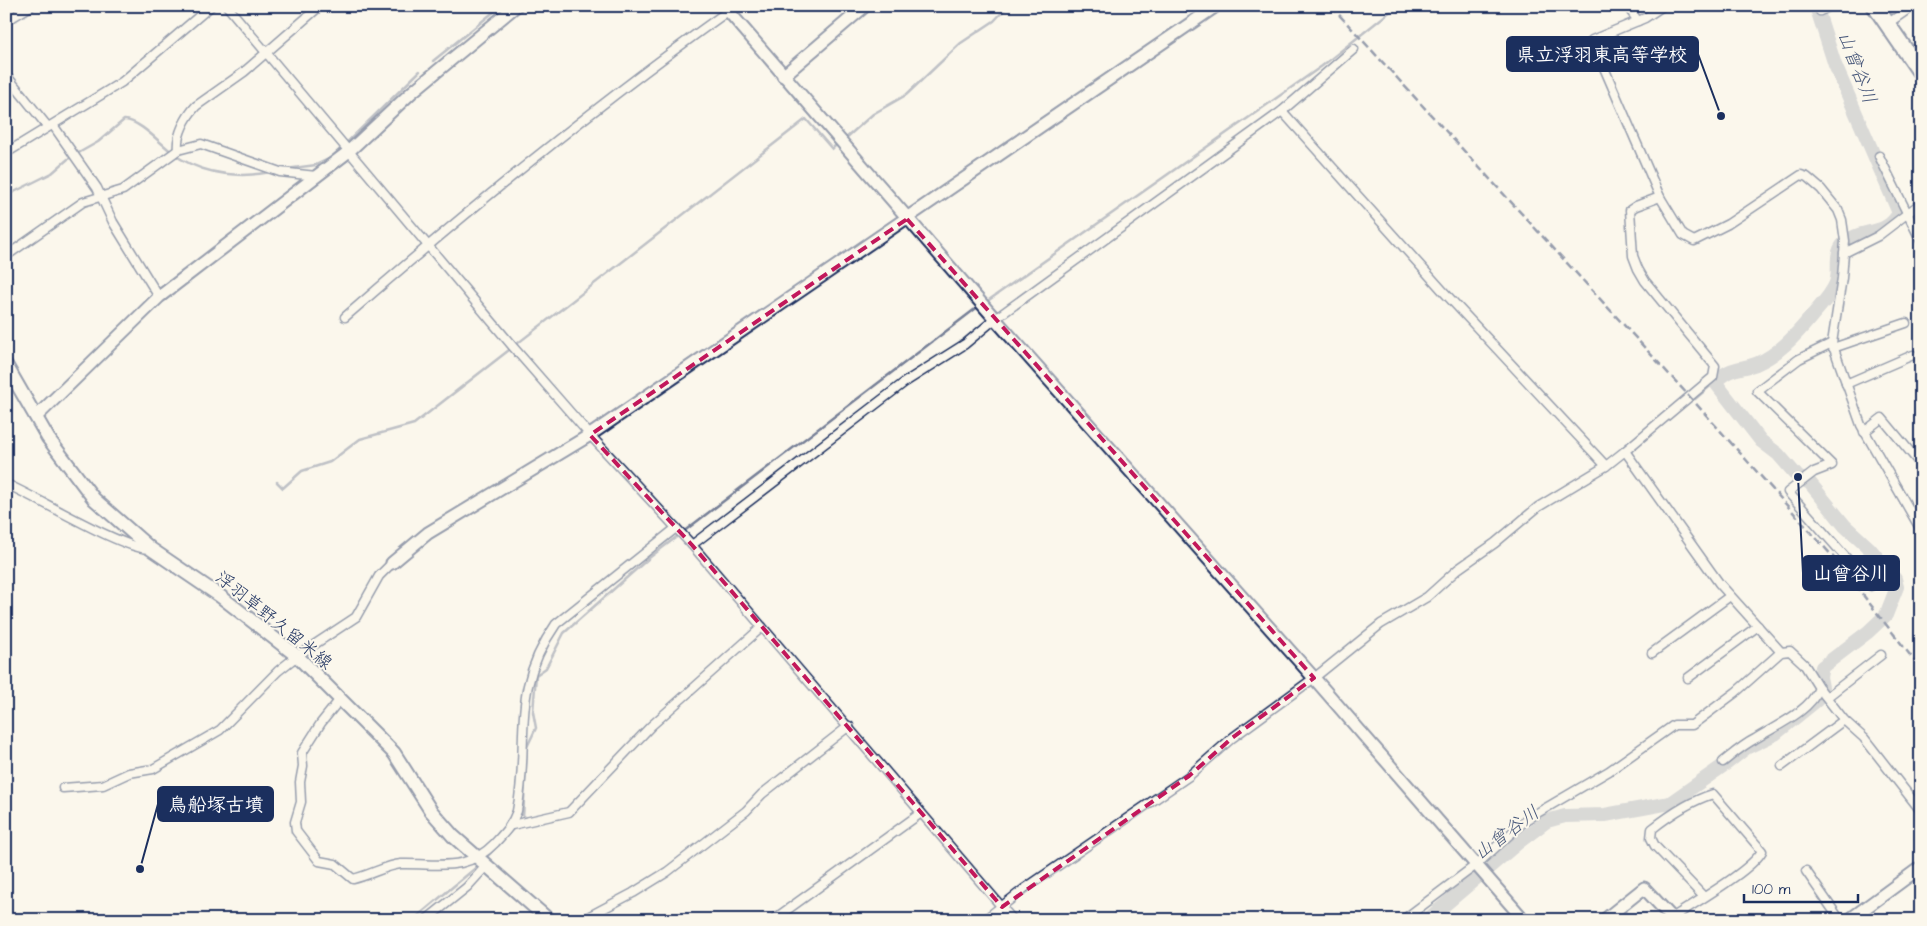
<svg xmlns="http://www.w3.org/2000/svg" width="1927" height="926" viewBox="0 0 1927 926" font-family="'Architects Daughter','Klee One',sans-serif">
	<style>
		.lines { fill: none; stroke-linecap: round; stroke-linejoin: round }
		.stream { stroke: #747e96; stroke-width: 2.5 }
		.river { stroke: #afb3bb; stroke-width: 14 }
		.street-casing { stroke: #1b2f5e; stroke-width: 11 }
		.secondary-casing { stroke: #1b2f5e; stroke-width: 15 }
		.primary-casing { stroke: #1b2f5e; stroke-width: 16 }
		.highway-casing { stroke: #1b2f5e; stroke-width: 19 }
		.street { stroke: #fbf7ec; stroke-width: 8 }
		.secondary { stroke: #fbf7ec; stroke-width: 11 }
		.primary { stroke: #fbf7ec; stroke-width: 12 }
		.highway { stroke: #fbf7ec; stroke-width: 15 }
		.rail { stroke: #1b2f5e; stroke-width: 2.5; stroke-dasharray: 8 4; stroke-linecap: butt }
		.marked { fill: none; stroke: #c2185b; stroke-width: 4; stroke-dasharray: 10 6; stroke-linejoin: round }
		.labels { text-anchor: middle; stroke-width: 4; stroke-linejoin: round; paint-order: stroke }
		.street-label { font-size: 18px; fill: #1b2f5e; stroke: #fbf7ec }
		.water-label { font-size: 19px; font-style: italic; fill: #47577a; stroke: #fbf7ec }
		.leader { fill: none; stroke: #1b2f5e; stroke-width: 2 }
		.callout-dot { fill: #1b2f5e; stroke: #fbf7ec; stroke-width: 2 }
		.callout { fill: #1b2f5e; stroke: #1b2f5e; stroke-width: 2 }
		.callout-label { font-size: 19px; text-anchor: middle; font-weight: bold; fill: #fff }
	</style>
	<rect width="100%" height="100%" fill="#fbf7ec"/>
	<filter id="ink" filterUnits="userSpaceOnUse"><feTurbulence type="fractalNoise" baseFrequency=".02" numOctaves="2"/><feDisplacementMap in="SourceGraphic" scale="10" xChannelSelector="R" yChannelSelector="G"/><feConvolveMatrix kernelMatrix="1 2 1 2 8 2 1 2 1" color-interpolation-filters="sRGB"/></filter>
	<g filter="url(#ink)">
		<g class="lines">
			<!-- stream -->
			<g class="stream">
				<polyline points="433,61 501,6"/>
				<polyline points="845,139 873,114 906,95 961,43 994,21 1008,6"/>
				<polyline points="286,169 316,165 331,158 420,71"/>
				<path d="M6,196L52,173L68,159L98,142L124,120C140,119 166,150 181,159C208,175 241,178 271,172"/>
				<polyline points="986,302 1322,66 1397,6"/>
				<polyline points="1695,399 1715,382"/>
				<polyline points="277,482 283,488 302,471 330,462 360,439 414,424 806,119 832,149 835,146"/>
				<polyline points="520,821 523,818 527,747 536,728 533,712 536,675 546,668 564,633 649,558 979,306"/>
				<polyline points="485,859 515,827"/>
				<polyline points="413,920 479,865"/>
			</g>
			<!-- river -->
			<path class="river" d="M1427,920L1519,842L1547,821L1565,816L1605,815L1670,803L1727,763L1746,748L1775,734L1817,700L1822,687L1820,677L1822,667L1868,632L1886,615L1897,587L1895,579L1870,549L1845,526L1810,483L1798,477L1778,454L1761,441L1715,382C1730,367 1738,370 1756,364C1778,355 1796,335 1811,317C1819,307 1831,296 1836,283C1841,268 1832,252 1847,241C1863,228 1886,237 1899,213L1835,65L1816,6"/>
			<defs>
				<g id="street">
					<polyline points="227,6 514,348 590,435 692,545 1013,920"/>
					<polyline points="1627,6 1638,21"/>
					<polyline points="1663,6 1645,18 1592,40 1660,197 1683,235 1694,241 1728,224 1801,175 1807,177 1821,189 1838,210 1842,220 1845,241 1842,278 1832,343 1861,425 1921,530"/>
					<polyline points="1820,11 1831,6"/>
					<polyline points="6,21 31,6"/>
					<polyline points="1887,24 1913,6"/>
					<polyline points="6,75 48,127"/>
					<polyline points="1282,111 1443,291 1606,466"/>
					<polyline points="53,125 97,188 113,222 159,297"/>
					<path d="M178,150C176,135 186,117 196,106L244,72L320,6"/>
					<polyline points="6,153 122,82 211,6"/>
					<polyline points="1879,156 1921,241"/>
					<polyline points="1844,253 1878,236 1921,203"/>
					<polyline points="6,256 83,202 123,190 178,150 201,144 280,172 316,176"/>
					<path d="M345,317C468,210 595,106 728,11"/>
					<polyline points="1832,343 1799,359 1757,391 1832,465 1814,472 1788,492 1871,586"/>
					<polyline points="1833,348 1906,323"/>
					<polyline points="1846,384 1913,355"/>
					<polyline points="1864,432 1882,418 1921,465"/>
					<polyline points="1625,451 1719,583 1781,652"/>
					<path d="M6,484C37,497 125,551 151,549"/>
					<polyline points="692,545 905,382 965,344 995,319 1282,111 1354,49"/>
					<polyline points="1652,653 1730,596"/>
					<polyline points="1688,678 1758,626"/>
					<polyline points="1827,697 1881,655"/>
					<path d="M341,698L321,723L302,753L303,766L300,782L301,802L295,822L296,831L319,861L335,864L353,879C368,876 387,865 401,864C439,863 466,873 495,843C505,832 512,825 517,811C531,738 508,693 556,624L676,528"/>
					<path d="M1723,762C1733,754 1743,745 1755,739C1775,726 1810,712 1819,688"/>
					<polyline points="1782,766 1844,720"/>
					<polyline points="63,788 103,785 129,773 153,769 220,730 278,671 297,656 356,617 379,576 392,563"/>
					<polyline points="512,825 569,812 651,726 762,627"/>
					<polyline points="1806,871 1840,920"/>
					<path d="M1672,918C1694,903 1751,871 1762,851L1713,794C1690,801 1671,814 1652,829L1651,838L1655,846L1704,897"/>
					<polyline points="426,920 467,887 487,865"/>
					<polyline points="582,920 633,893 667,872 746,811 762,794 849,726"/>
					<polyline points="773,920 921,813"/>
					<polyline points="984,920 1024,889 1189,776 1232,738 1314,678 1381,624 1427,597 1458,569 1495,543 1538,507 1606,466 1625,451 1713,377 1715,366 1645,281 1638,269 1633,256 1630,210 1636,206 1660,197"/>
					<polyline points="1403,920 1476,865 1527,819 1609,771 1674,725 1692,725 1736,692 1781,652 1790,651 1804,664 1819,688 1844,720 1864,738 1921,811"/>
				</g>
				<g id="secondary">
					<polyline points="724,6 995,319 1314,678 1524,920"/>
					<polyline points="783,76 865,6"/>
					<polyline points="36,417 159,297 348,152 412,92 516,6"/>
					<polyline points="392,563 428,533 590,435 1216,6"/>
					<polyline points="1604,920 1644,888 1674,920"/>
					<polyline points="1849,920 1921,867"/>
				</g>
				<polyline id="primary" points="6,365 48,438 94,499 151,549 220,596 297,656 394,753 431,811 453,836 549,920"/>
				<polyline id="highway" points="1875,6 1921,73"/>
			</defs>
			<!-- street casing -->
			<use href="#street" class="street-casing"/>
			<!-- secondary casing -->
			<use href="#secondary" class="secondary-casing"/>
			<!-- primary casing -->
			<use href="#primary" class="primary-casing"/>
			<!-- highway casing -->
			<use href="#highway" class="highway-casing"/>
			<!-- street -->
			<use href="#street" class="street"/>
			<!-- secondary -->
			<use href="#secondary" class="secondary"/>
			<!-- primary -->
			<use href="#primary" class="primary"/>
			<!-- highway -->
			<use href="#highway" class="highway"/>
			<!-- rail -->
			<polyline class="rail" points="1331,6 1690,397 1834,558 1921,669"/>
		</g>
	</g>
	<!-- marked area -->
	<path d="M0 0H1927V926H0ZM907,219L1314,678L1232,738L1189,776L1002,907L692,545L590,435Z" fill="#fbf7ec" fill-opacity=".55" fill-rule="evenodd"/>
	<path class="marked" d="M907,219L1314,678L1232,738L1189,776L1002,907L692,545L590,435Z"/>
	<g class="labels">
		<!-- street labels -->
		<g class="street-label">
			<text transform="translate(274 620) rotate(39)" y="6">浮羽草野久留米線</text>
		</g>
		<!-- water labels -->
		<g class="water-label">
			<text transform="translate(1858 67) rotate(69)" y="7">山曾谷川</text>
			<text transform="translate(1506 832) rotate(-37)" y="7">山曾谷川</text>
		</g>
	</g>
	<!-- callouts -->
	<path class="leader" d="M1721 116L1698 54M1798 477L1803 573M140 869L158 804"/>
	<g class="callout-dot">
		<circle cx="1721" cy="116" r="5"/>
		<circle cx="1798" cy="477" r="5"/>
		<circle cx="140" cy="869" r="5"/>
	</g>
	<g class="callout">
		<rect x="1507" y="37" width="191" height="34" rx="5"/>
		<rect x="1803" y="556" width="96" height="34" rx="5"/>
		<rect x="158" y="787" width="115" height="34" rx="5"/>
	</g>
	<g class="callout-label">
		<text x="1602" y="61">県立浮羽東高等学校</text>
		<text x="1851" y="580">山曾谷川</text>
		<text x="216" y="811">鳥船塚古墳</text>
	</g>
	<!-- margin -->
	<rect width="1927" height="926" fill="none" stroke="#fbf7ec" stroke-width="25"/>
	<rect x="12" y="12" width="1902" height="901" fill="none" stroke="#1b2f5e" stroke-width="2" filter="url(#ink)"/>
	<!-- scale -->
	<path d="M1744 894v8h114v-8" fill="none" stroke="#1b2f5e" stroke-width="2.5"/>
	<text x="1752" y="894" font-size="15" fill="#1b2f5e" stroke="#fbf7ec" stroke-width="4" paint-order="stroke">100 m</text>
</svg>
